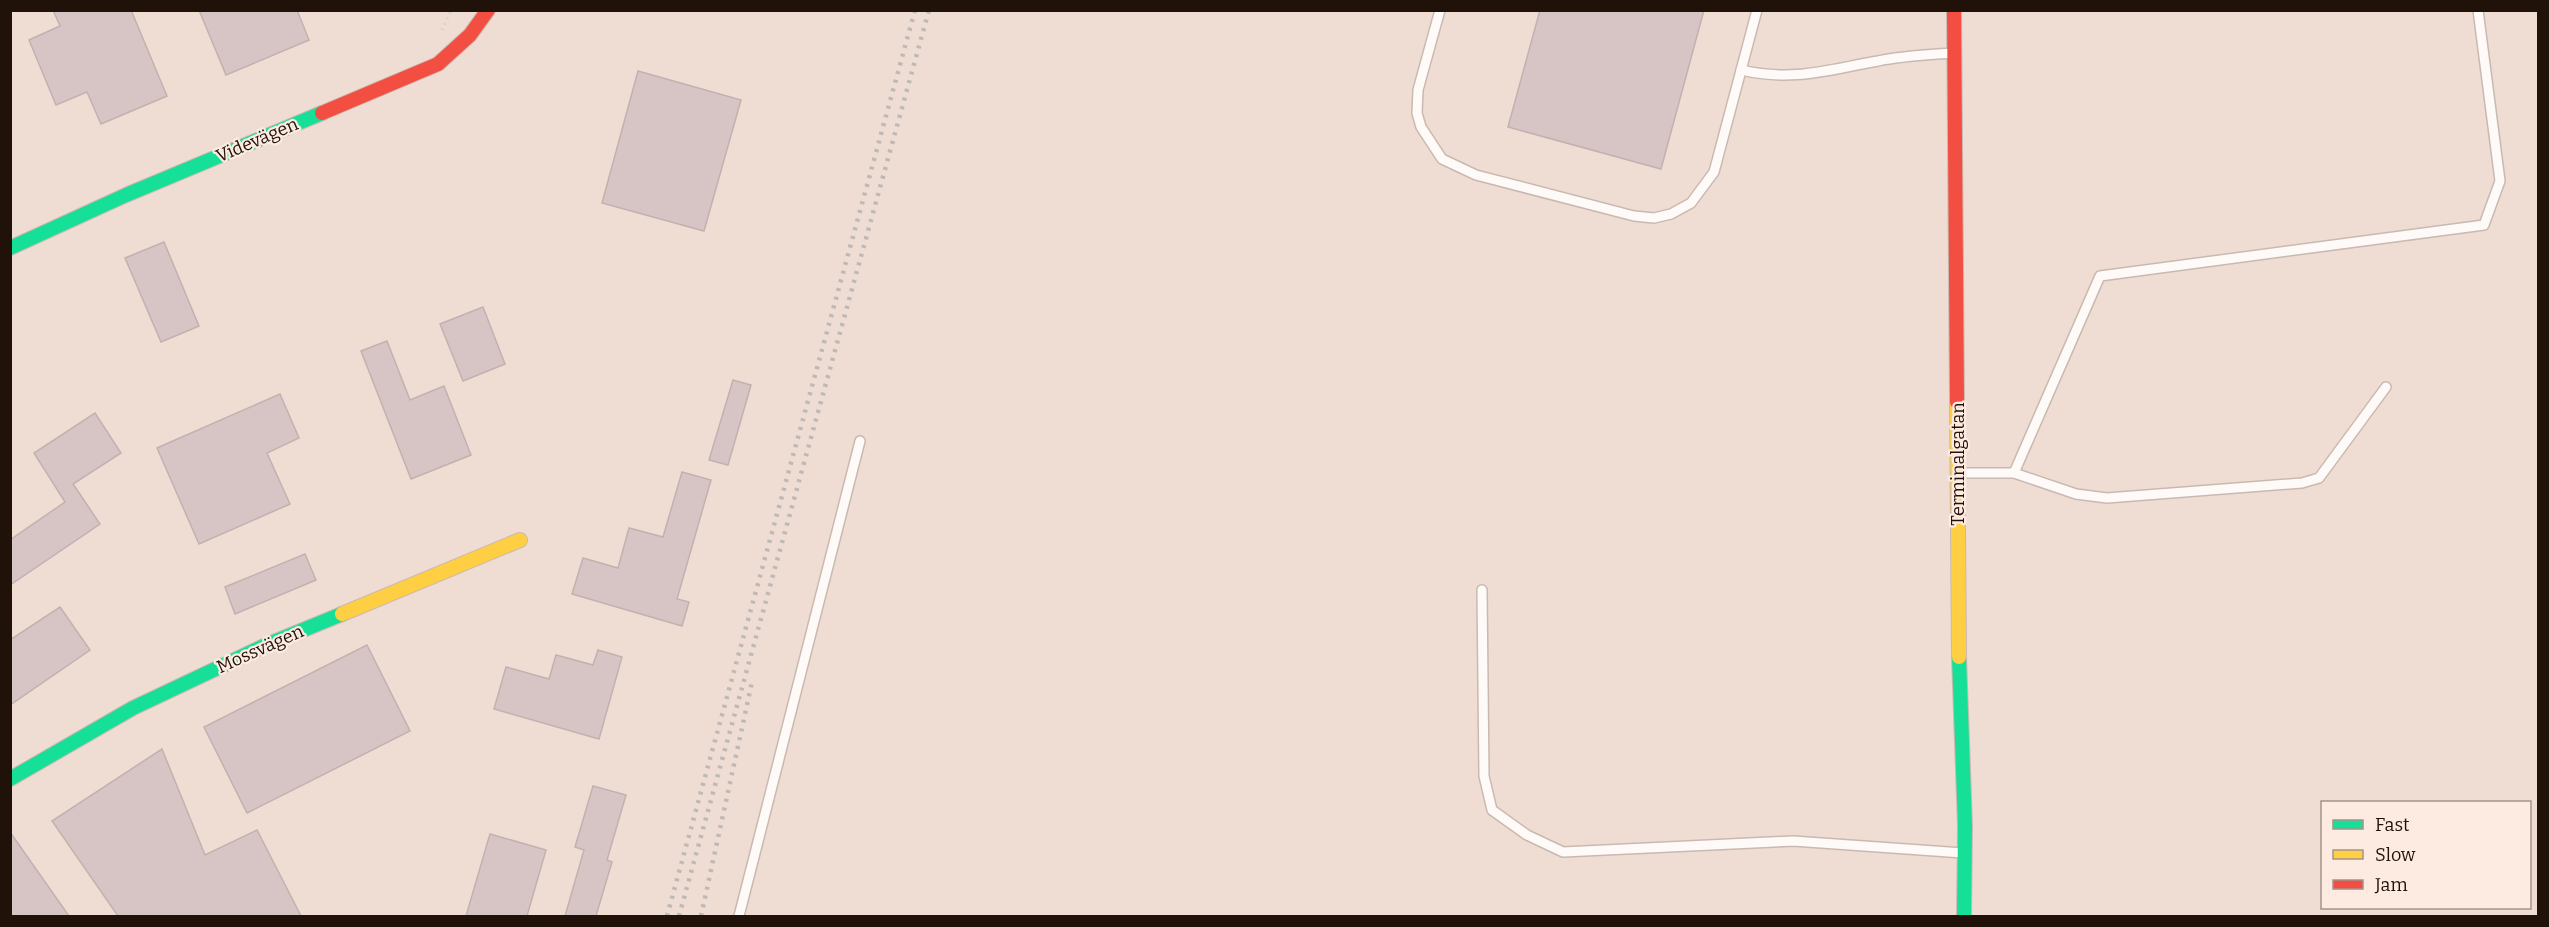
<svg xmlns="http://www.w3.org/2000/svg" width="2549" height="927" viewBox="0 0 2549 927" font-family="Bitter,serif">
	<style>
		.building { fill: #d7c5c5; stroke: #c2b1b0; stroke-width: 1.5 }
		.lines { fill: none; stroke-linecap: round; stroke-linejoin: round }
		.lane-casing { stroke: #cab9b0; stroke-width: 12 }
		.fast-casing { stroke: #cab9b0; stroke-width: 16 }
		.slow-casing { stroke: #cab9b0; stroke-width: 16 }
		.jam-casing { stroke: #cab9b0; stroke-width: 16 }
		.path { stroke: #d6cfcc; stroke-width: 3; stroke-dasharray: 1.5 4.5; stroke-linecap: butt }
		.lane { stroke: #fdfaf8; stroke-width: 9 }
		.fast { stroke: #16e098; stroke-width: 14 }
		.slow { stroke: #ffcf43; stroke-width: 14 }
		.jam { stroke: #f24e42; stroke-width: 14 }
		.rail { stroke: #beb9b6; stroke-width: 4.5; stroke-dasharray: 3 6; stroke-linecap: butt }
		.labels { text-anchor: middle; stroke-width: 4.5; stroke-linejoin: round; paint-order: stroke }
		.street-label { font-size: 18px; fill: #201209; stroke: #fdebe1 }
	</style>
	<rect width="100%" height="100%" fill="#efdcd2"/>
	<!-- building -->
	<g class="building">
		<polygon points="53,10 131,10 167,96 101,124 87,92 56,105 29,40 60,26"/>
		<polygon points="199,10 297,10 309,40 226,75"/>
		<polygon points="1540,10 1704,10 1661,169 1508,127"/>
		<polygon points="638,71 741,100 704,231 602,203"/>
		<polygon points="164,242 199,326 161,342 125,258"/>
		<polygon points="483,307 505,364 463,381 440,324"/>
		<polygon points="387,341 410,400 444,386 471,455 411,479 361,351"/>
		<polygon points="733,380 751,385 728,465 709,460"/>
		<polygon points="280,394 299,438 267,453 290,504 199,544 157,448"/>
		<polygon points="95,413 121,453 73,484 100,524 10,585 10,540 65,502 34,453"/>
		<polygon points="682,472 711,480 677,599 689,602 682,626 572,594 583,558 618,568 629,528 663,537"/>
		<polygon points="305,554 316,580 235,614 225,587"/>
		<polygon points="60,607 90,650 10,705 10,640"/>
		<polygon points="367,645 410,731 247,813 204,727"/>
		<polygon points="598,650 622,657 599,739 494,709 506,667 549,679 556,655 593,665"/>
		<polygon points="162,749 205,855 257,830 301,916 118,916 52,821"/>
		<polygon points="593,786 626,795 607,860 612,862 596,916 565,916 584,850 575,847"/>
		<polygon points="10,832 69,916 10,916"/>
		<polygon points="490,834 546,850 527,916 466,916"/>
	</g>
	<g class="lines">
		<defs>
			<g id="lane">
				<polyline points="1440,10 1418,90 1417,113 1421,127 1442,159 1476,175 1634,216 1654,218 1671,214 1691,203 1714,172 1757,10"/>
				<path d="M1741,70C1794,82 1826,70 1878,61C1902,56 1927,55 1952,53"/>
				<polyline points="1959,473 2014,473 2076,494 2107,498 2302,483 2319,478 2386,387"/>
				<polyline points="2014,473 2100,276 2484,225 2500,181 2478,10"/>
				<polyline points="1482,590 1484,776 1492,810 1527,835 1563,852 1793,841 1963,853"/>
				<polyline points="739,916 860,441"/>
			</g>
			<g id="fast">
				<polyline points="10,248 126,195 322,113"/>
				<polyline points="1959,657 1965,826 1964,916"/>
				<polyline points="10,779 133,708 264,646 342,614"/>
			</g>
			<g id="slow">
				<polyline points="1957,402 1959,657"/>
				<polyline points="342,614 520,540"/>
			</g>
			<g id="jam">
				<polyline points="1954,10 1957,402"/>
				<polyline points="322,113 438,64 470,35 488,10"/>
			</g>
		</defs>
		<!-- lane casing -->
		<use href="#lane" class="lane-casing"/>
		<!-- fast casing -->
		<use href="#fast" class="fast-casing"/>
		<!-- slow casing -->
		<use href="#slow" class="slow-casing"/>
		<!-- jam casing -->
		<use href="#jam" class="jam-casing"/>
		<!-- path -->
		<polyline class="path" points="442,30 451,10"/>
		<!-- lane -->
		<use href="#lane" class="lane"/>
		<!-- fast -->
		<use href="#fast" class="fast"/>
		<!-- slow -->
		<use href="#slow" class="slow"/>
		<!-- jam -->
		<use href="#jam" class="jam"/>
		<!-- rail -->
		<g class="rail">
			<polyline points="667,916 915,10"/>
			<polyline points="679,916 929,10"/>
			<polyline points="701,916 752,682"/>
		</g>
	</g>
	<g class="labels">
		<!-- street labels -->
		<g class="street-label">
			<text transform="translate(257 140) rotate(-23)" y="6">Videvägen</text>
			<text transform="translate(1958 464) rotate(-90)" y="6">Terminalgatan</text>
			<text transform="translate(260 649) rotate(-24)" y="6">Mossvägen</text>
		</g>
	</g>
	<!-- border -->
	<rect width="2549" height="927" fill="none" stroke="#201209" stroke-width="24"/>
	<!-- legend -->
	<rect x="2321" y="801" width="210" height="108" fill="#fdebe1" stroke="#a5948b" stroke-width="1.5"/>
	<rect x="2333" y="820" width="30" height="9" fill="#16e098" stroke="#a5948b" stroke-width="1.5"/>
	<text x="2375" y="831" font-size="18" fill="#201209">Fast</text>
	<rect x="2333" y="850" width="30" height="9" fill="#ffcf43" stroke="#a5948b" stroke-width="1.5"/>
	<text x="2375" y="861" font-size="18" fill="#201209">Slow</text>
	<rect x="2333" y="880" width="30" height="9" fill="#f24e42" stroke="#a5948b" stroke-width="1.5"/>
	<text x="2375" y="891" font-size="18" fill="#201209">Jam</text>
</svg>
